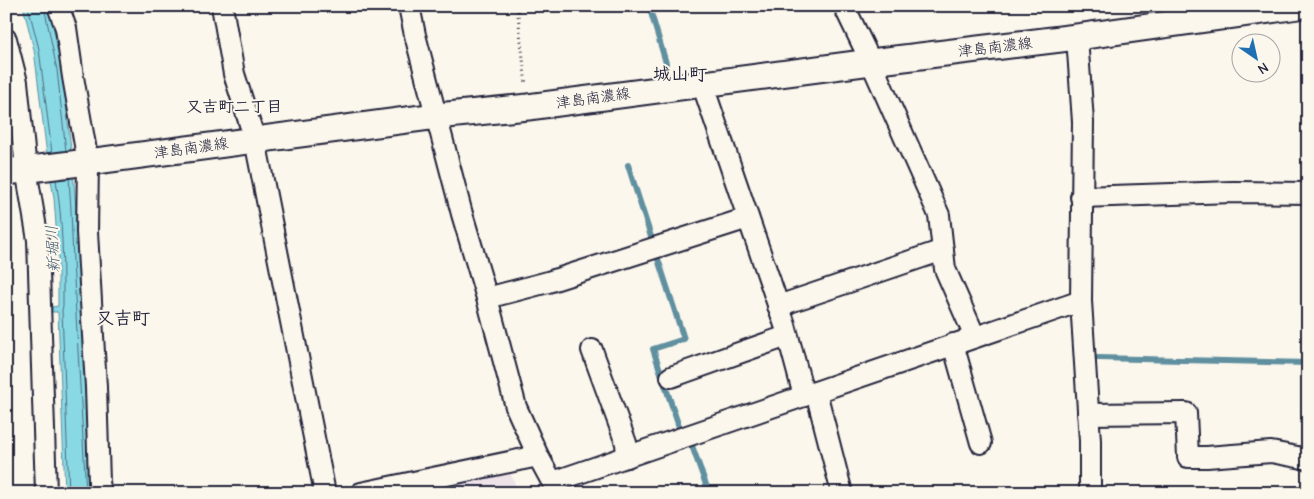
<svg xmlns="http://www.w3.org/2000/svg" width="1314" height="499" viewBox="0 0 1314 499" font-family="'Comic Neue','Klee One',sans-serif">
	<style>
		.built { fill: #ede3e9 }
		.water { fill: #89d9e4; stroke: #6090a0 }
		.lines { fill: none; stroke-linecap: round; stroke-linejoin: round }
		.shore { stroke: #4b6b7f; stroke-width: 1 }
		.stream { stroke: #6090a0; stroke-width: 6 }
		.minor-casing { stroke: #22223b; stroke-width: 24 }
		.major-casing { stroke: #22223b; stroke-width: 29 }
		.path { stroke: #22223b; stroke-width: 3; stroke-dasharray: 1 4; stroke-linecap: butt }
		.minor { stroke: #fbf7ec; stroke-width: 20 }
		.major { stroke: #fbf7ec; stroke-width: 25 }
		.labels { text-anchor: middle; stroke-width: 4; stroke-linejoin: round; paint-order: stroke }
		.street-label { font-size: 15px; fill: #22223b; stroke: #fbf7ec }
		.neighbourhood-label { font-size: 16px; font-weight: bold; fill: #22223b; stroke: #fbf7ec }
		.water-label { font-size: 16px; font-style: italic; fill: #41596e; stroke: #fbf7ec }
		.quarter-label { font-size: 18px; font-weight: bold; fill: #22223b; stroke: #fbf7ec }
	</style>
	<rect width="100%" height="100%" fill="#fbf7ec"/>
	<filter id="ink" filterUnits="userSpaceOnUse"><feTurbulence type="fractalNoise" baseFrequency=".02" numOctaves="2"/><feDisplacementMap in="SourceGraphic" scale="10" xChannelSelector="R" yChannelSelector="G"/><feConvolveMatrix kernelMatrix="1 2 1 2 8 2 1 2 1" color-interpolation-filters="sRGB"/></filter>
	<g filter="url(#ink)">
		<!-- built -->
		<polygon class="built" points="508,468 519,493 387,493"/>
		<!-- water -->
		<polygon class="water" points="23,6 49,6 62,69 72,158 76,209 78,261 91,493 65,493 58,312 52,312 52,307 58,306 58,253 54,198 48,163 34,50"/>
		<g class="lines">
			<!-- shore -->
			<g class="shore">
				<polyline points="28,6 39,49 52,153"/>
				<polyline points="44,6 57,70 66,151"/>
				<polyline points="69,178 71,210 73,261 86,493"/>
				<path d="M56,180C63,221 63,263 63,306L62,310L69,493"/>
			</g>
			<!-- stream -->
			<g class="stream">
				<polyline points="649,6 666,63"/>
				<polyline points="628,165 653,243"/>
				<polyline points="656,253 684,339 653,349 679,427"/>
				<polyline points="1098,358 1308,363"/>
				<polyline points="691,443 709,493"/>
			</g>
			<defs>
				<g id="minor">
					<polyline points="58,6 66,28 73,77 88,162 87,232 96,387 99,482 101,493"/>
					<polyline points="222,6 234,74 255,140 325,493"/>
					<polyline points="409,6 415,35 462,214 487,298 516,407 538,456 558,493"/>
					<polyline points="844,6 871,62 939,215 945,269 975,337"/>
					<polyline points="1077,37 1083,122 1081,301 1090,441 1090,493"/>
					<polyline points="6,39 17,82 26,169 38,240 46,493"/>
					<polyline points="702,83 785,325 804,396"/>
					<polyline points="1081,197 1233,192 1308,193"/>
					<polyline points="487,298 548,282 748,218"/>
					<polyline points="778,306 943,250"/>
					<polyline points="953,344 981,443"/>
					<polyline points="592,350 626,443 627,457"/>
					<polyline points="671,377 787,336"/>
					<polyline points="816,392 842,493"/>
					<polyline points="1088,414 1186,413 1188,457 1207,457 1271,452 1308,459"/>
					<polyline points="553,482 1081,301"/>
					<polyline points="361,493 538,456"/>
				</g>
				<polyline id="major" points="6,172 88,162 437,116 528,107 871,62 1077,37 1298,6"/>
			</defs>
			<!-- minor casing -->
			<use href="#minor" class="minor-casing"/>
			<!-- major casing -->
			<use href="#major" class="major-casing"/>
			<!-- path -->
			<polyline class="path" points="517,6 526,85"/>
			<!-- minor -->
			<use href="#minor" class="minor"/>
			<!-- major -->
			<use href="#major" class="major"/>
		</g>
	</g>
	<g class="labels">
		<!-- street labels -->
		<g class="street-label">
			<text transform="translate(995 47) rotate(-7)" y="5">津島南濃線</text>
			<text transform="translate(593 98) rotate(-8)" y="5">津島南濃線</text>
			<text transform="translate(191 148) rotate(-8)" y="5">津島南濃線</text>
		</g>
		<!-- neighbourhood labels -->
		<g class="neighbourhood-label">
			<text x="234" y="112">又吉町二丁目</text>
		</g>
		<!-- water labels -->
		<g class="water-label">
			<text transform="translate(52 249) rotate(-93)" y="6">新堀川</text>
		</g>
		<!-- quarter labels -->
		<g class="quarter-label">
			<text x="680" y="80">城山町</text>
			<text x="123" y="324">又吉町</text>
		</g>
	</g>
	<!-- margin -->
	<rect width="1314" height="499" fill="none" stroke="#fbf7ec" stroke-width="25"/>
	<rect x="12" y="12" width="1289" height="474" fill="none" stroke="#22223b" stroke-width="2" filter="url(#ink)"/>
	<!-- north arrow -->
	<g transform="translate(1256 58) rotate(146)"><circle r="24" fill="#fbf7ec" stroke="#a4a2a5"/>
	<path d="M0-4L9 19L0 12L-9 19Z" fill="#1f6fb2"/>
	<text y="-8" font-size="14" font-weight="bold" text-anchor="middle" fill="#22223b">N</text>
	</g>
</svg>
